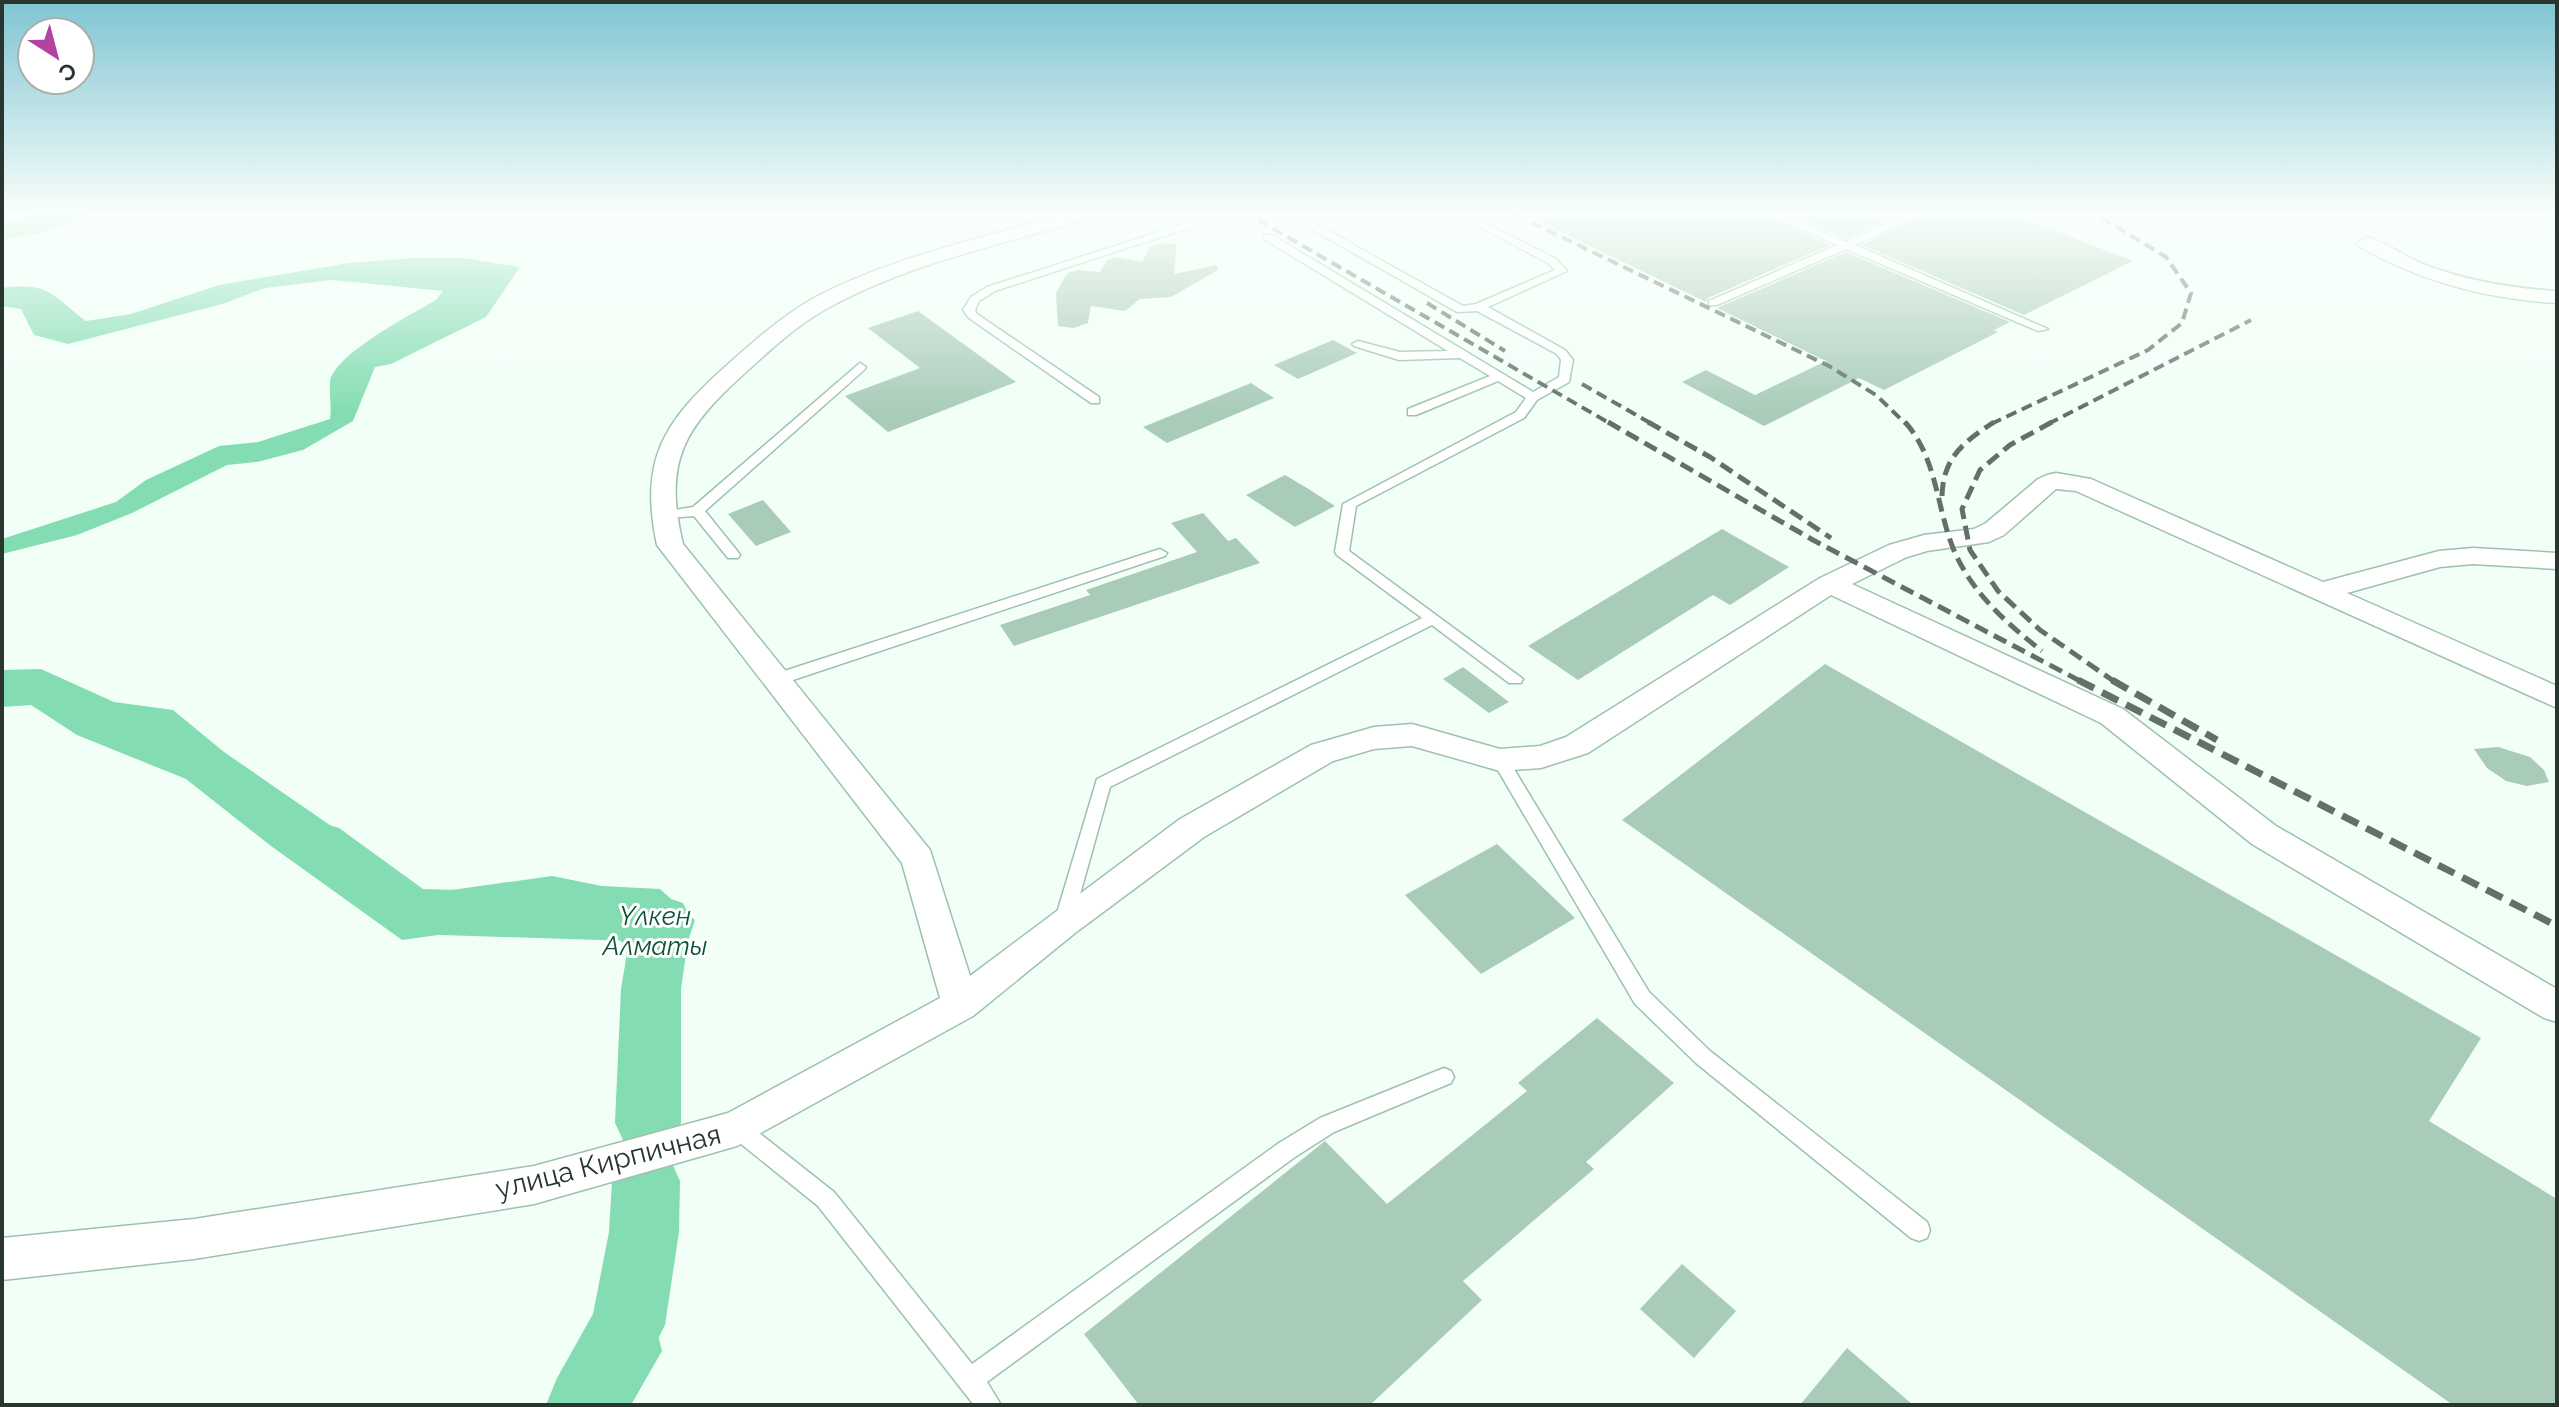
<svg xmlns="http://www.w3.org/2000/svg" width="2559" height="1407" viewBox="0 0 2559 1407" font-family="Raleway,sans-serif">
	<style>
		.water { fill: #84ddb2 }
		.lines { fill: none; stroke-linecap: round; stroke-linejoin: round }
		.river { fill: #84ddb2; fill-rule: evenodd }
		.building { fill: #a9ccb9 }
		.service-casing { stroke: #9ec1af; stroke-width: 3 }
		.minor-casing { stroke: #9ec1af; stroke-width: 3 }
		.service { fill: #fff; fill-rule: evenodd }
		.minor { fill: #fff; fill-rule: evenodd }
		.rail-far2 { stroke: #627068; stroke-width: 4; stroke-dasharray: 11 6; stroke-linecap: butt }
		.rail-far1 { stroke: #627068; stroke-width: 5; stroke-dasharray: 14 7; stroke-linecap: butt }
		.rail { stroke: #627068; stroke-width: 7; stroke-dasharray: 18 9; stroke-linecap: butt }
		.labels { text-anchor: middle; stroke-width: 6; stroke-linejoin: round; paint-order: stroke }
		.water-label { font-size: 26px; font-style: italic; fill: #0a5338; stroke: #fff }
		.near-street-label { font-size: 28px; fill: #28362f; stroke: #fff }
	</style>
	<rect width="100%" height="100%" fill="#f1fff7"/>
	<!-- water -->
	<g class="water">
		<polygon points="29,215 93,215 36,234 2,239 2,225"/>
		<path d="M415,258H463L520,267L486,317L391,364L375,367L353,421L303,450L257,462L227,465L132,513L77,535L2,554V539L116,502L146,480L219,446L258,442L330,419C332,406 329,394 330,382C333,355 412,314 436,300L443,291L332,280L265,288L222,304L68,344L34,335L21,309L2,306V288C50,282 51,295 86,321L131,314L219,285L349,263Z"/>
		<polygon points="41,669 114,702 173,710 224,752 353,841 375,887 409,896 552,876 602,886 660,889 695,920 672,989 629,1010 632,967 616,929 574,916 402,940 271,846 186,779 77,735 31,705 2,707 2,670"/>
		<polygon points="654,1320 662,1351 631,1405 551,1405 592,1349 597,1336"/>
	</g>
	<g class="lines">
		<!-- river -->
		<polygon class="river" points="319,822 339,828 423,889 662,896 683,903 691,919 681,989 681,1123 671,1144 651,1151 670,1159 680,1181 679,1232 665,1325 625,1405 546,1405 557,1378 593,1314 609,1232 612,1181 622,1159 643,1151 625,1144 615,1123 621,989 629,941 411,934 391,927 299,858 291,843 299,828"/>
	</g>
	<!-- building -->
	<g class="building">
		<polygon points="1525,215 1767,215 1830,245 1708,298 1706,302"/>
		<polygon points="1792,215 1899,215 1846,239"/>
		<polygon points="1924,215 2015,215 2133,261 2024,315 1862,245"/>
		<polygon points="1164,243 1177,244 1174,274 1216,265 1218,270 1171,297 1140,299 1125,311 1091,306 1088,323 1073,328 1058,326 1056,293 1067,273 1078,270 1100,272 1107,260 1117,257 1142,262 1150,246"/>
		<polygon points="1846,252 2010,322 1994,330 1998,332 1884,390 1859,378 1764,426 1682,382 1706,370 1755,395 1826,361 1717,308"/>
		<polygon points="918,311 1016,382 888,432 845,396 920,368 868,328"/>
		<polygon points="1333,340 1357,353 1298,379 1274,365"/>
		<polygon points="1251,383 1274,398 1167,443 1143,427"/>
		<polygon points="1285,475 1307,488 1335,506 1295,527 1246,495"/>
		<polygon points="763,500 791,532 756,546 728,514"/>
		<polygon points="1203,513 1228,541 1236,538 1260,563 1014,646 1000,625 1090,595 1086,590 1197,552 1171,523"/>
		<polygon points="1722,529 1789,567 1730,605 1713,595 1578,680 1528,646"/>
		<polygon points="1825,664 2481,1038 2429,1121 2557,1199 2557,1405 2453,1405 1622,820"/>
		<polygon points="1463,667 1509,702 1489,713 1443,679"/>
		<polygon points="2498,747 2530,757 2544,770 2549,782 2527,786 2506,781 2487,768 2474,749"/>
		<polygon points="1497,844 1575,918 1481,974 1405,895"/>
		<polygon points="1597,1018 1674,1083 1586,1162 1594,1169 1463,1281 1482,1300 1370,1405 1139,1405 1084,1334 1325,1141 1387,1204 1527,1091 1518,1083"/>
		<polygon points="1682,1264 1736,1311 1694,1358 1640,1309"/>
		<polygon points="1847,1348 1913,1405 1800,1405"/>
	</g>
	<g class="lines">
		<defs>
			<g id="service">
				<polygon points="1212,215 1228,215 995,291 979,301 975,310 977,314 1099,397 1099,403 1091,403 969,318 963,310 971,297 987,287"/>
				<polygon points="1287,215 1300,215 1463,306 1476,304 1555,270 1548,263 1457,215 1470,215 1556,259 1567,271 1488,307 1565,350 1573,360 1569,382 1537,400 1524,418 1356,506 1349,551 1523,679 1521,683 1509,683 1432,625 1110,787 1072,923 1070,928 1063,930 1056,928 1054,923 1097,779 1422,618 1337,555 1335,552 1343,504 1516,412 1526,398 1498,381 1416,415 1408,415 1408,409 1490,376 1460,358 1399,360 1354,346 1352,344 1358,341 1400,352 1448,351 1264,239 1264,235 1272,235 1533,392 1559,377 1561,360 1557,354 1477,311 1457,312"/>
				<polygon points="1770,215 1784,215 1846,242 1907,215 1921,215 1855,245 2048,329 2038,331 1846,249 1717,305 1709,305 1709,301 1837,245"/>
				<polygon points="860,363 866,367 864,370 705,511 738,552 740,555 738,558 728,558 694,516 656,519 654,516 656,513 693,507"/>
				<polygon points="1160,549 1167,553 1165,556 781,684 775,685 767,680 769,676"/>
				<polygon points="1500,754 1506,756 1649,992 1710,1051 1927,1222 1930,1230 1927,1238 1919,1241 1911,1238 1696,1063 1635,1004 1492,760 1494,756"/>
				<polygon points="1444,1068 1451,1071 1454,1077 1451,1083 1334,1132 1295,1157 987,1382 1001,1405 974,1405 818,1206 730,1135 726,1128 730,1121 737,1118 744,1121 834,1192 972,1364 1279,1143 1320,1118"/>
			</g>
			<g id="minor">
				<path d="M1059,215H1089L1087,219C1000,245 906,264 826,309C796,326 770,350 745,373C684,428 663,461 683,544L930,850L970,976L1180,819L1311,745L1374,727L1412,724L1500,749L1540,746L1566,737L1820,578L1889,545L1924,535L1974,529L1986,523L2038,479L2047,475L2056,473L2091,479L2323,582L2439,551L2473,548L2557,553V569L2473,564L2440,567L2347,593L2557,686V708L2076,491L2056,489L2004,535L1989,542L1927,551L1907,557L1852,584L2123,709L2276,826L2557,989V1022L2544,1018L2252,844L2101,723L1831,595L1588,753L1541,768L1500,771L1412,746L1374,749L1333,761L1204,837L1075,933L973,1016L737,1146L534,1204L194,1259L2,1280V1238L194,1219L534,1166L728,1113L940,998L902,863L657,545C639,460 663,422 726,366C753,342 781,317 812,299C888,258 977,240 1059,215Z"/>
				<path d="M2367,237C2386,242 2404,256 2423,264C2467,281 2510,288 2557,291V303C2486,299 2422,282 2360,247L2357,243Z"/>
			</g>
		</defs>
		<!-- service casing -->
		<use href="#service" class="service-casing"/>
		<!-- minor casing -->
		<use href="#minor" class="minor-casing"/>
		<!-- service -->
		<use href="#service" class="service"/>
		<!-- minor -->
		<use href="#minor" class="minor"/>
		<!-- rail-far2 -->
		<g class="rail-far2">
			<polyline points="1516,215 1829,366 1876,395 1906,424"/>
			<polyline points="1258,220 1611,424"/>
			<polyline points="1427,303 1505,351"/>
			<polyline points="1582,384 1652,424"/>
			<polyline points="1991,424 2148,350 2182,323 2191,293 2166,257 2097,215"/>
			<polyline points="2048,424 2251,320"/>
		</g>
		<!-- rail-far1 -->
		<g class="rail-far1">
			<polyline points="1608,422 1813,540 2082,682"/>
			<polyline points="1648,422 1710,457 1831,538"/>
			<path d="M1905,422C1937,458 1936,505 1953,548C1971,592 2006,623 2042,651"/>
			<polyline points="2052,422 2010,445 1980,470 1962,509 1970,550 1998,591 2040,630 2115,682"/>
			<path d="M1942,496C1943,457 1964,442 1994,422"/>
		</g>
		<!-- rail -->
		<g class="rail">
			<polyline points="2078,680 2557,926"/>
			<polyline points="2112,680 2217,740"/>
		</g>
	</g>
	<!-- sky -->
	<linearGradient id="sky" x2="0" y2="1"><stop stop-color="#80c4d2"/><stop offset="0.52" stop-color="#f9fffb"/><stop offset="1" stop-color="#f9fffb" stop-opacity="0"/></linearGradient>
	<rect width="2559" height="412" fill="url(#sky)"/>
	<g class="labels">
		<!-- water labels -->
		<g class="water-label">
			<text x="655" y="925">Үлкен<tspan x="655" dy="30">Алматы</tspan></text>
		</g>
		<!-- near-street labels -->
		<g class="near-street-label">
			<text transform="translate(608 1161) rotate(-14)" y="10">улица Кирпичная</text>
		</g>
	</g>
	<!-- border -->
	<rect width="2559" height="1407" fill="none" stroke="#28362f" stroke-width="8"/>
	<!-- north arrow -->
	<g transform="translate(56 56) rotate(144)"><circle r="38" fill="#ffffff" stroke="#a9afac" stroke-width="2"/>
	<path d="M0-6L14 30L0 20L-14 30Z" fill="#b143a2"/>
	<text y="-12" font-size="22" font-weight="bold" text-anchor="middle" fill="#28362f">С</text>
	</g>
</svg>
